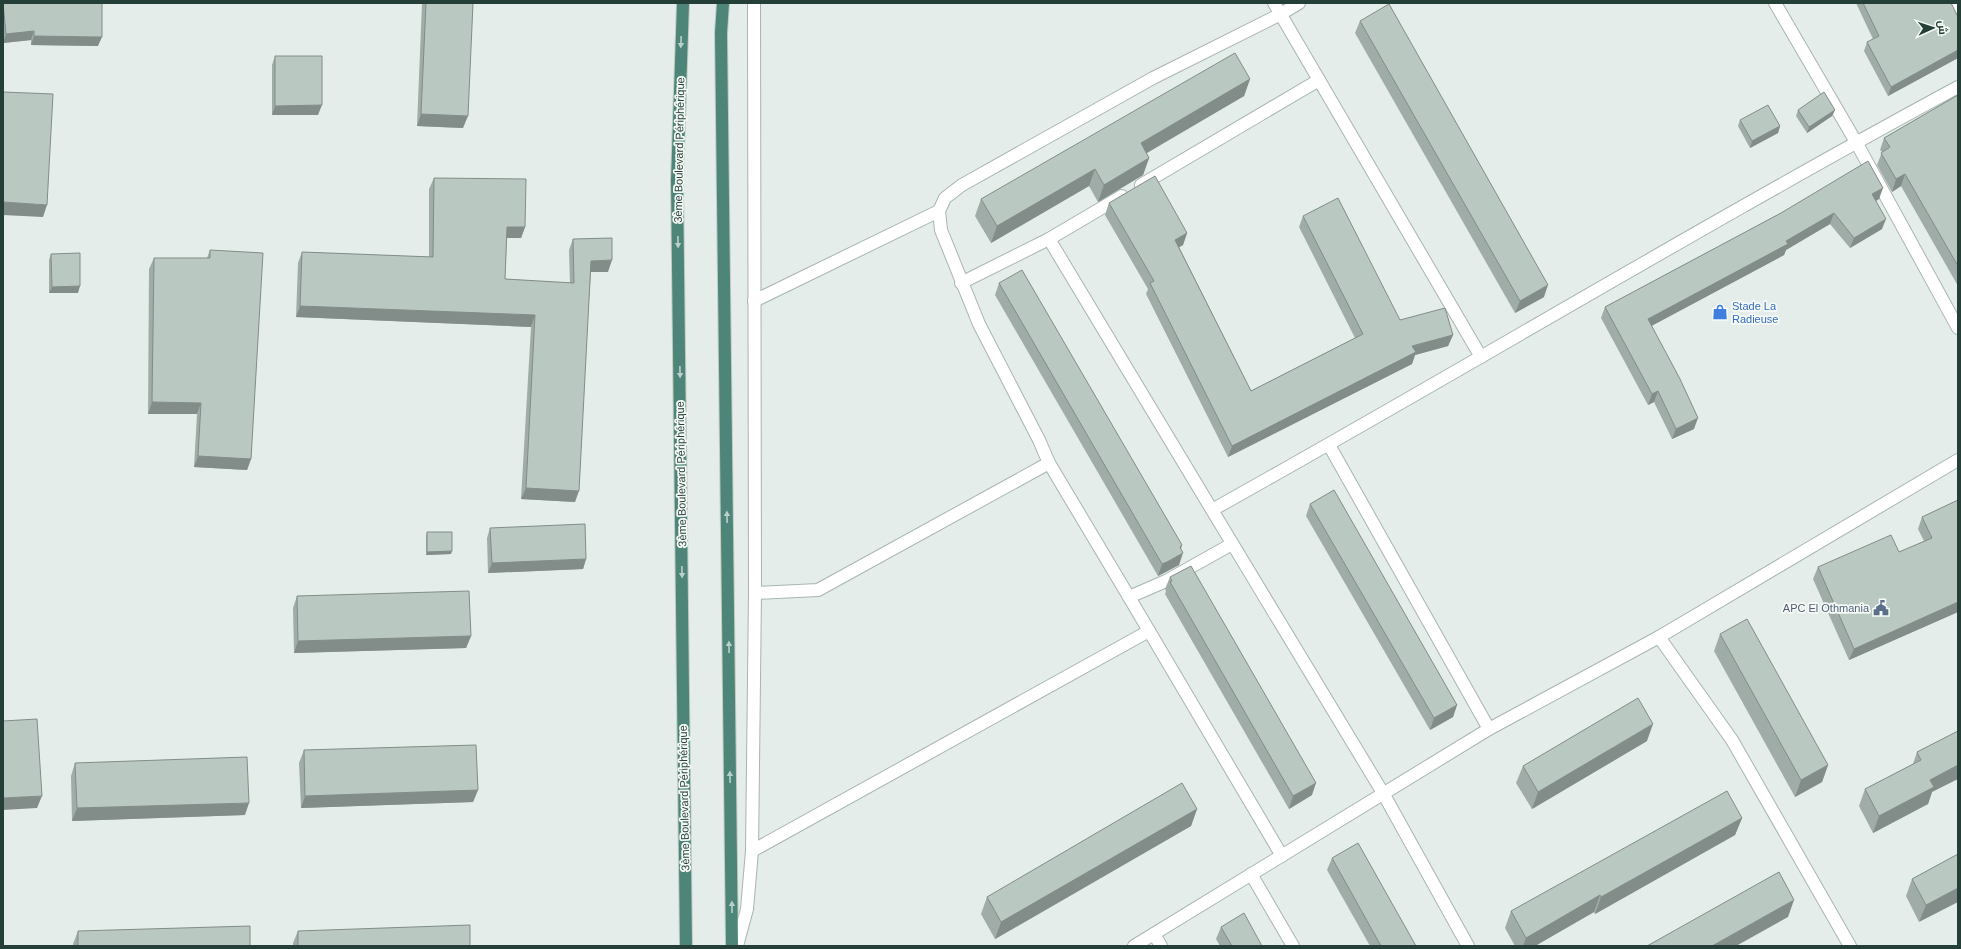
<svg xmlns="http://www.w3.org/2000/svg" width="1961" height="949" viewBox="0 0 1961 949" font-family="Helvetica,Cairo,sans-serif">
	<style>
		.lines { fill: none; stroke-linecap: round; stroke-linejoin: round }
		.minor-casing { stroke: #a7b5b0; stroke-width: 14 }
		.tertiary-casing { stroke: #a7b5b0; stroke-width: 14 }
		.trunk-casing { stroke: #c2c9c7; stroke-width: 14 }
		.minor { stroke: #fff; stroke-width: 12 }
		.tertiary { stroke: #fff; stroke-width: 12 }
		.trunk { stroke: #4d8678; stroke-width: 12 }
		.wall { fill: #a0aca7 }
		.shaded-wall { fill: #828c88 }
		.building { fill: #bac8c2; stroke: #828c88 }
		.oneway { fill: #bad1cb }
		.labels { text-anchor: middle; stroke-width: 3.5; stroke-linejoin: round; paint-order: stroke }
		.street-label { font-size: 11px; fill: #243f37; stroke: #f5faf7 }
		.shop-label { font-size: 11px; fill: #366cbe; stroke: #f5faf7; text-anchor: start }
		.service-label { font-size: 11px; fill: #4e5e75; stroke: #f5faf7; text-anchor: end }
	</style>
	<rect width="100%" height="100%" fill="#e4ede9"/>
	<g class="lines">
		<defs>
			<g id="minor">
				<polyline points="1274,3 1481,357"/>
				<polyline points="1775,3 1856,142 1958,328"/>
				<polyline points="1952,3 1958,13"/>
				<polyline points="1141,185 1319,80"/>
				<polyline points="1122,196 1049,239 1212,510"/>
				<polyline points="961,283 1049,239"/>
				<polyline points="754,301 939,211"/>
				<polyline points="1329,445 1489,729"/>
				<polyline points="1232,544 1166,581 1129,597 1282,856"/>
				<polyline points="755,593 818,590 1049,463"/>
				<polyline points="1129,597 1049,463 1039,440 979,324 941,230 939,211 945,198 962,185 1153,78 1281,14 1299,3"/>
				<polyline points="1659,637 1732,740 1850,946"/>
				<polyline points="752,851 1149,631"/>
				<polyline points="1251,874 1293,946"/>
				<polyline points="1154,934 1161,946"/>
				<polyline points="737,946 747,909 752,851 755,593 754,3"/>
			</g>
			<g id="tertiary">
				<polyline points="1134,946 1489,729 1659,637 1958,460"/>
				<path d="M1468,946L1383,793L1212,510C1461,371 1706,223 1958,87"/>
			</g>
			<g id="trunk">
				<polyline points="683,3 677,181 686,946"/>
				<polyline points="723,3 721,33 732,946"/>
			</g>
		</defs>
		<!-- minor casing -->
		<use href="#minor" class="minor-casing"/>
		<!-- tertiary casing -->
		<use href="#tertiary" class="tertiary-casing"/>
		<!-- trunk casing -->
		<use href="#trunk" class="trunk-casing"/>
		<!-- minor -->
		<use href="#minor" class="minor"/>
		<!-- tertiary -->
		<use href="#tertiary" class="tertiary"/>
		<!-- trunk -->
		<use href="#trunk" class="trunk"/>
	</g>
	<!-- wall -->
	<g class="wall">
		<polygon points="3,3 98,46 31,45 31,40 3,43"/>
		<polygon points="422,3 473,3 463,128 417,126"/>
		<polygon points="1856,3 1951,3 1958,17 1958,58 1888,96 1864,51 1867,42 1873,39"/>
		<polygon points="1360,21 1544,297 1515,313 1355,33"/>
		<polygon points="275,56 318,115 272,115 272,65"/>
		<polygon points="1250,79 1244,96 1146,153 1149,158 1143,175 1098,202 1089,186 991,243 975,216 981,199"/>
		<polygon points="1958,95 1958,286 1901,186 1892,192 1877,165 1882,152 1880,150 1884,138"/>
		<polygon points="1798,110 1835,110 1832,116 1807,133 1796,116"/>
		<polygon points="1740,120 1780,126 1778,133 1750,148 1738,126"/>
		<polygon points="434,178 525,227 521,238 507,238 505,279 570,283 569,250 573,239 608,272 591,272 575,502 521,499 531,327 296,317 298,263 302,252 429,257 429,189"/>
		<polygon points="1879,199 1876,201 1882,229 1850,248 1830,224 1786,250 1784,255 1651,326 1694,429 1672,439 1654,402 1648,405 1601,318 1605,307 1781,213"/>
		<polygon points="1109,203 1187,233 1183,245 1179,247 1251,391 1355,338 1299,227 1303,216 1400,320 1453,335 1448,346 1415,355 1412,364 1228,457 1146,294 1148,289 1105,215"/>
		<polygon points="210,250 251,459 247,470 194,467 197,414 148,414 149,269 154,258 207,258"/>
		<polygon points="51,254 78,293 49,293 49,260"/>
		<polygon points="999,283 1181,549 1179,565 1158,576 995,295"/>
		<polygon points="1958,500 1958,612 1849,660 1813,579 1818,567 1899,552 1924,541 1918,529 1922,517"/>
		<polygon points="1310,504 1457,705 1453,717 1430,730 1306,516"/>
		<polygon points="490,528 586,559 583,569 488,573 487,538"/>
		<polygon points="427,532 451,554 426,555 426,535"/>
		<polygon points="1170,577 1312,795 1289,809 1165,594 1166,591 1165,589"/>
		<polygon points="297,596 471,636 466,648 294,653 293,608"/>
		<polygon points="1720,634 1828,765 1822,782 1795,797 1714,651"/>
		<polygon points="1958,731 1932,792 1928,804 1873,833 1859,806 1865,789 1913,764 1917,752"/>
		<polygon points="1647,741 1532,809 1516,783 1523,766"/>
		<polygon points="304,750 478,790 473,802 301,808 299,763"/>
		<polygon points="75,763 245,815 72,821 71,776"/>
		<polygon points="1197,809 1191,826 995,939 981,914 987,897"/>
		<polygon points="1742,818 1735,835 1595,914 1594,912 1535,946 1515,946 1505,928 1511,911"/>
		<polygon points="1958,854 1919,922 1906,896 1912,879"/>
		<polygon points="1332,858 1416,946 1370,946 1327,870"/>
		<polygon points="1221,927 1262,946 1220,946 1216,939"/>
		<polygon points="78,931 250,946 73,946 73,944"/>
		<polygon points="298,931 470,946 293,946 293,943"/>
	</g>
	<!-- shaded-wall -->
	<g class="shaded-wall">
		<polygon points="34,31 31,40 3,43 6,34"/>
		<polygon points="34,36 102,37 98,46 31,45"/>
		<polygon points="1958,50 1958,58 1888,96 1891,87"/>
		<polygon points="1250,79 1244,96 1135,160 1141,143"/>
		<polygon points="322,105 318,115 272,115 275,106"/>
		<polygon points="1835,110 1832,116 1807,133 1809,127"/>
		<polygon points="421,114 468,116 463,128 417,126"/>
		<polygon points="1780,126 1778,133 1750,148 1752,141"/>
		<polygon points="1149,158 1143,175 1098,202 1104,185"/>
		<polygon points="1095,169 1089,186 991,243 997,226"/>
		<polygon points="1905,174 1901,186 1892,192 1896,179"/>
		<polygon points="1883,188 1879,199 1868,205 1872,194"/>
		<polygon points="3,202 47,205 43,217 3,215"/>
		<polygon points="1834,213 1830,224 1786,250 1784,255 1644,330 1648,319 1786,241"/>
		<polygon points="1886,219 1882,229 1850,248 1854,238"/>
		<polygon points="507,227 525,227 521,238 503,238"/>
		<polygon points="1187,233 1183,245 1171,252 1175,240"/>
		<polygon points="612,260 608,272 587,272 591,261"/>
		<polygon points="1548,285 1544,297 1515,313 1520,301"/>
		<polygon points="80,286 78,293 49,293 52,287"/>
		<polygon points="300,306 535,315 531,327 296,317"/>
		<polygon points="1453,335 1448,346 1415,355 1412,364 1228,457 1232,446 1412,346"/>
		<polygon points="1658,391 1654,402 1648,405 1652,394"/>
		<polygon points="152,402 201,403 197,414 148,414"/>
		<polygon points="1698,418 1694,429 1672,439 1676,429"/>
		<polygon points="198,456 251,459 247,470 194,467"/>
		<polygon points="526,488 579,491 575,502 521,499"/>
		<polygon points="1182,545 1179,556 1183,553 1179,565 1158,576 1162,564 1180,547"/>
		<polygon points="452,551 451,554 426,555 427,552"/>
		<polygon points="586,559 583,569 488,573 492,563"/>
		<polygon points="1958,602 1958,612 1849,660 1854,649"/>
		<polygon points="471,636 466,648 294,653 298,641"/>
		<polygon points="1457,705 1453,717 1430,730 1434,718"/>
		<polygon points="1653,724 1647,741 1532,809 1538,792"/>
		<polygon points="1828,765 1822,782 1795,797 1801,780"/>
		<polygon points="1958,765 1958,779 1932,792 1928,804 1873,833 1879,816 1930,780"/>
		<polygon points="1316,783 1312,795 1289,809 1293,796"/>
		<polygon points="478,790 473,802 301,808 305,796"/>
		<polygon points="42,796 37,808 3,810 3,798"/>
		<polygon points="249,803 245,815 72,821 77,808"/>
		<polygon points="1197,809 1191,826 995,939 1001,922"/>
		<polygon points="1742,818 1735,835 1595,914 1601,897"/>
		<polygon points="1958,888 1958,902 1919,922 1926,905"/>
		<polygon points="1600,895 1594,912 1535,946 1523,946 1526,938"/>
		<polygon points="1794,900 1788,917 1736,946 1712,946"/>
	</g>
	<!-- building -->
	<g class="building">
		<polygon points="3,3 102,3 102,37 34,36 34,31 6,34"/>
		<polygon points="426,3 473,3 468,116 421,114"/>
		<polygon points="1863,3 1951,3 1958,17 1958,50 1891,87 1867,42 1879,36"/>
		<polygon points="1389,4 1548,285 1520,301 1360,21"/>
		<polygon points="1235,53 1250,79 1141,143 1149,158 1104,185 1095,169 997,226 981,199"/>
		<polygon points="275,56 322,56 322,105 275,106"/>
		<polygon points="3,92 53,94 47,205 3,202"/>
		<polygon points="1824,92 1835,110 1809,127 1798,110"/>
		<polygon points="1958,95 1958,266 1905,174 1896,179 1881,153 1890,147 1884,138"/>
		<polygon points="1768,105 1780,126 1752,141 1740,120"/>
		<polygon points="1868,161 1883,188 1872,194 1886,219 1854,238 1834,213 1786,241 1788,244 1648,319 1680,379 1698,418 1676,429 1658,391 1652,394 1605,307 1781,213"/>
		<polygon points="1155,176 1187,233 1175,240 1251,391 1363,334 1303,216 1338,198 1400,320 1445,308 1453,335 1412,346 1416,352 1232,446 1150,283 1154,281 1109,203"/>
		<polygon points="434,178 526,179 525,227 507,227 505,279 574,283 573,239 612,238 612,260 591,261 579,491 526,488 535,315 300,306 302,252 433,257"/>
		<polygon points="210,250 263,253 251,459 198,456 201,403 152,402 154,258 210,258"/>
		<polygon points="80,253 80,286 52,287 51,254"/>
		<polygon points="1022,270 1182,545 1180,547 1183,553 1167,562 1162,564 999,283"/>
		<polygon points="1334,490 1457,705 1434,718 1310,504"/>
		<polygon points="1958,500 1958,602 1854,649 1818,567 1891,535 1899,552 1932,538 1922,517"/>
		<polygon points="585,524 586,559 492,563 490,528"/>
		<polygon points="427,532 452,532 452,551 427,552"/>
		<polygon points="1191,566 1316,783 1293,796 1170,582 1172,581 1170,577"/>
		<polygon points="469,591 471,636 298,641 297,596"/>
		<polygon points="1747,619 1828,765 1801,780 1720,634"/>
		<polygon points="1638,698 1653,724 1538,792 1523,766"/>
		<polygon points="37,719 42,796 3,798 3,721"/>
		<polygon points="1958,731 1958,765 1930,780 1934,787 1879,816 1865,789 1921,760 1917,752"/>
		<polygon points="476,745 478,790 305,796 304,750"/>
		<polygon points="247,757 249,803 77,808 75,763"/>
		<polygon points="1182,783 1197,809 1001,922 987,897"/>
		<polygon points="1727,791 1742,818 1601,897 1600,895 1526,938 1511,911"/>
		<polygon points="1358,843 1416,946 1381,946 1332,858"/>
		<polygon points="1958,854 1958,888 1926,905 1912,879"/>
		<polygon points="1779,872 1794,900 1712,946 1647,946"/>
		<polygon points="1244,913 1262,946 1232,946 1221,927"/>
		<polygon points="470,925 470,946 298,946 298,931"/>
		<polygon points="250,926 250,946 78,946 78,931"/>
	</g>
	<!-- one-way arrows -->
	<defs><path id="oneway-solid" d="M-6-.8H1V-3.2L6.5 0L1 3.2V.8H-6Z"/></defs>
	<g class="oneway">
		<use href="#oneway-solid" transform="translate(681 42) rotate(92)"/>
		<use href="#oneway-solid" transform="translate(678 242) rotate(89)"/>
		<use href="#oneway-solid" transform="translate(680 372) rotate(89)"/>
		<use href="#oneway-solid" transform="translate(727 517) rotate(-91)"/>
		<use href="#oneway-solid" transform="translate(682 572) rotate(89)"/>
		<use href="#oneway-solid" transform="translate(729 647) rotate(-91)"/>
		<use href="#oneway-solid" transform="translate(730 777) rotate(-91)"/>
		<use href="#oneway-solid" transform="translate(732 907) rotate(-91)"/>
	</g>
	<!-- icons -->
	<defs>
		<symbol id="shop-bare" viewBox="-9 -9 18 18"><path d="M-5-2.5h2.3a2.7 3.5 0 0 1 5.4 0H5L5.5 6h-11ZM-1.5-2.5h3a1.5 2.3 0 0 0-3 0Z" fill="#3f7fe0" stroke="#f5faf7" stroke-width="2.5" paint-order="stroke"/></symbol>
		<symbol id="civic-bare" viewBox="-9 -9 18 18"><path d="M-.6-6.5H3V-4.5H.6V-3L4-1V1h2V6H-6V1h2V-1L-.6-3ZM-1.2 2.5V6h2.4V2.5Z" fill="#5c6f8a" stroke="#f5faf7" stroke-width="2.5" paint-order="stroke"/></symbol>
	</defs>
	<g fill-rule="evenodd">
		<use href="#shop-bare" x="1709" y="301" width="22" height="22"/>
		<use href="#civic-bare" x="1870" y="597" width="22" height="22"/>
	</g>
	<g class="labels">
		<!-- street labels -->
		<g class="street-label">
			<text transform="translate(679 150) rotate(-89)" y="4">3ème Boulevard Périphérique</text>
			<text transform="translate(681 474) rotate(-91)" y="4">3ème Boulevard Périphérique</text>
			<text transform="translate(684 798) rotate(-91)" y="4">3ème Boulevard Périphérique</text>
		</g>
		<!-- shop labels -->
		<g class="shop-label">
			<text x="1732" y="310">Stade La<tspan x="1732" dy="13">Radieuse</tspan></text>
		</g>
		<!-- service labels -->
		<g class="service-label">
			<text x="1869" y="612">APC El Othmania</text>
		</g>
	</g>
	<!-- border -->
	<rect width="1961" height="949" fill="none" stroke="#243f37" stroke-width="8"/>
	<!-- north arrow -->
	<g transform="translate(1933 28) rotate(87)" stroke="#f5faf7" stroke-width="3" paint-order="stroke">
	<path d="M0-3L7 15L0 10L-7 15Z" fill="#243f37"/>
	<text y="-6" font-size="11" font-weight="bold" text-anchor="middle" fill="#243f37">ش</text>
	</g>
</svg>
